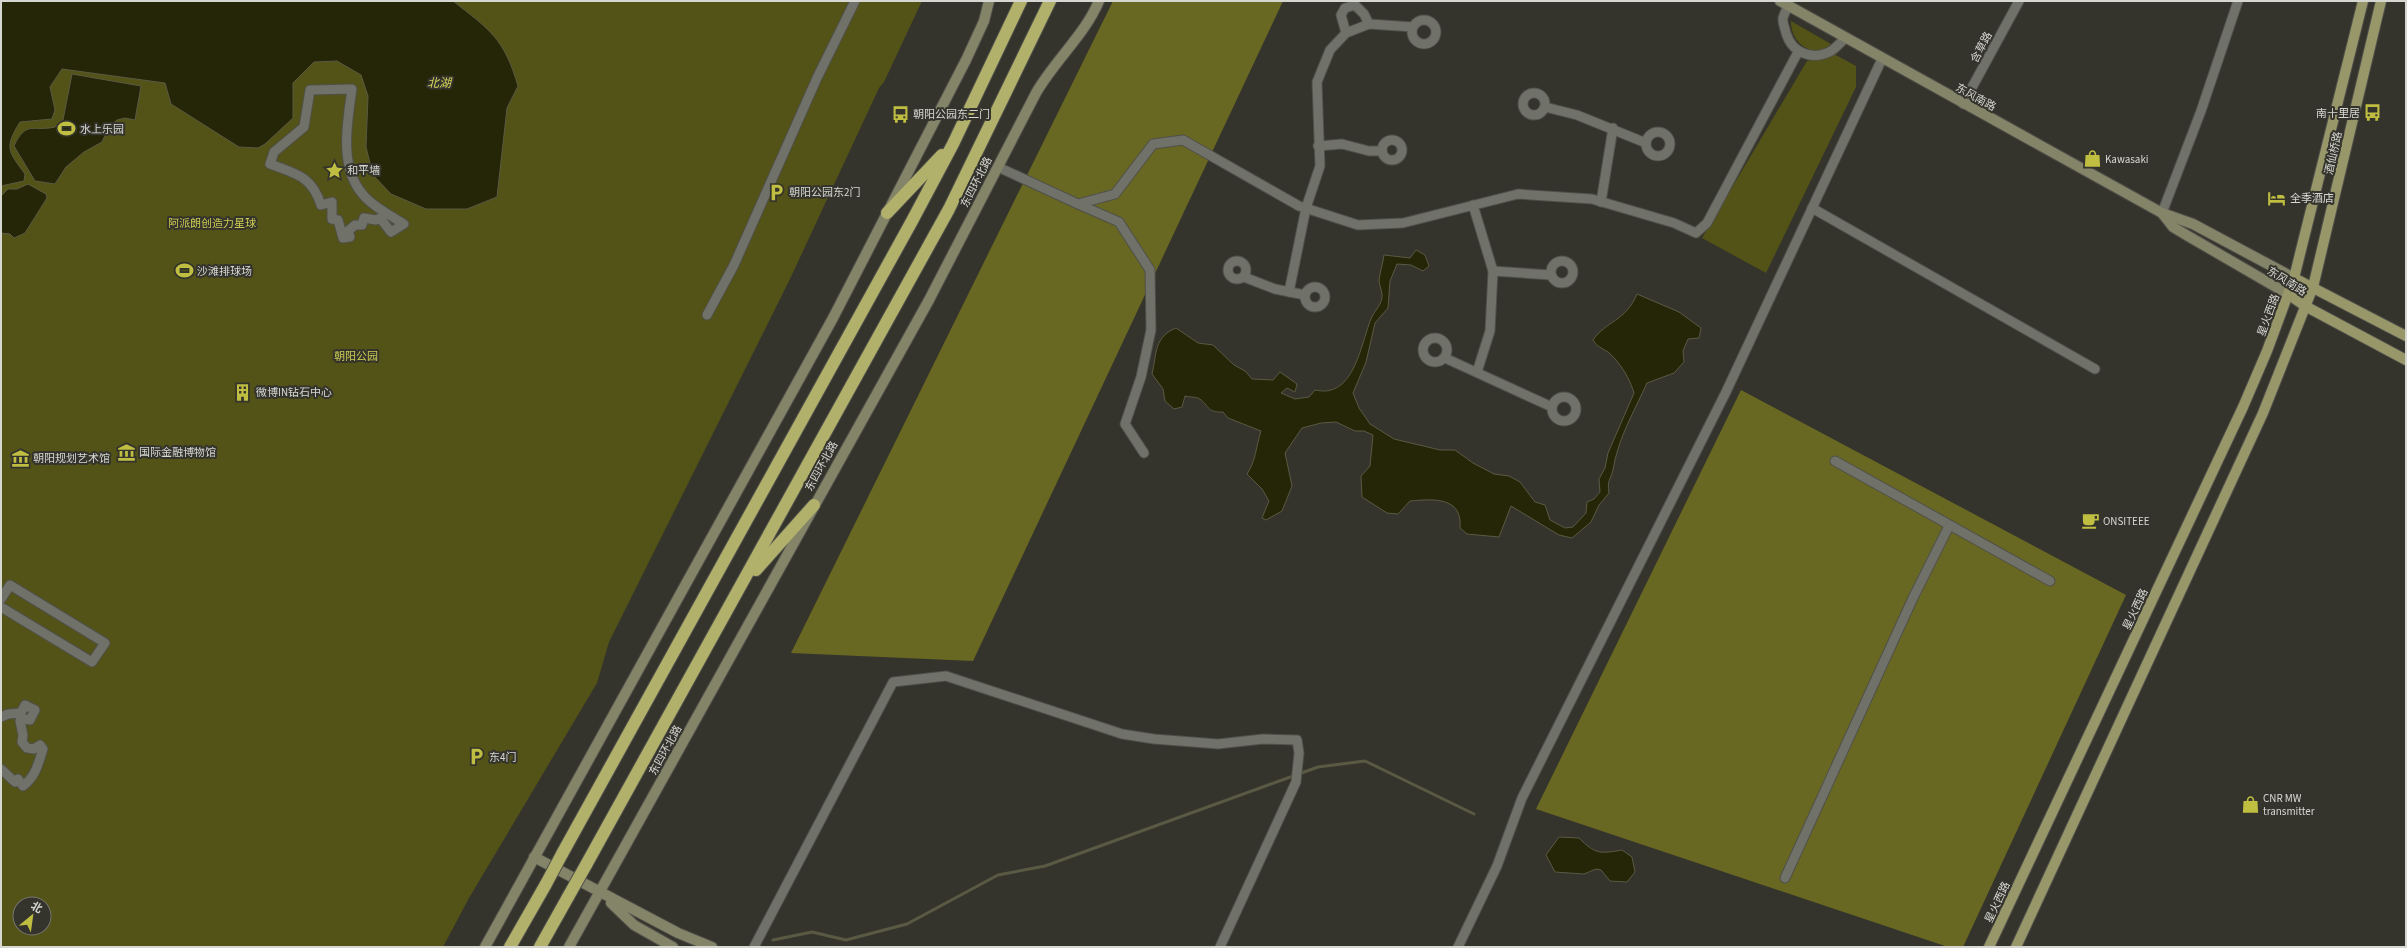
<svg xmlns="http://www.w3.org/2000/svg" width="2407" height="948" viewBox="0 0 2407 948" font-family="'Source Sans 3','Noto Sans SC',sans-serif">
	<style>
		.green { fill: #535217; fill-rule: evenodd }
		.forest { fill: #696822 }
		.water { fill: #252507; stroke: #5a5a44 }
		.lines { fill: none; stroke-linecap: round; stroke-linejoin: round }
		.stream { stroke: #5a5a44; stroke-width: 3 }
		.street-casing { stroke: #50504a; stroke-width: 11 }
		.secondary-casing { stroke: #50504a; stroke-width: 12 }
		.primary-casing { stroke: #50504a; stroke-width: 12 }
		.highway-casing { stroke: #50504a; stroke-width: 14 }
		.street { stroke: #707168; stroke-width: 9 }
		.secondary { stroke: #848469; stroke-width: 10 }
		.primary { stroke: #98976a; stroke-width: 10 }
		.highway { stroke: #b2b16b; stroke-width: 12 }
		.highway-bridge-casing { stroke: #50504a; stroke-width: 14; stroke-linecap: butt }
		.highway-bridge { stroke: #b2b16b; stroke-width: 12 }
		.labels { text-anchor: middle; stroke-width: 4; stroke-linejoin: round; paint-order: stroke }
		.street-label { font-size: 11px; fill: #d7d7d2; stroke: #34342d }
		.poi-label { font-size: 11px; fill: #d7d7d2; stroke: #34342d; text-anchor: start }
		.park-label { font-size: 11px; fill: #cccb4f; stroke: #34342d }
		.water-label { font-size: 12px; font-style: italic; fill: #d6d55a; stroke: #34342d }
	</style>
	<rect width="100%" height="100%" fill="#34342d"/>
	<!-- green -->
	<g class="green">
		<path d="M1,1H922L884,82L879,88L789,281L609,642L597,683L469,898L443,947H1ZM20,904H44V928H20Z"/>
		<path d="M1791,21L1831,44C1813,61 1790,42 1791,21Z"/>
		<polygon points="1834,54 1856,66 1856,87 1766,273 1702,238 1807,61"/>
	</g>
	<!-- forest -->
	<g class="forest">
		<polygon points="1113,1 1283,1 973,661 791,653"/>
		<polygon points="1741,390 2126,595 1963,947 1948,947 1536,809"/>
	</g>
	<!-- water -->
	<g class="water">
		<path d="M1,1H453C490,30 504,38 518,86L507,108L497,197L467,209H426L391,194L373,175L366,147L368,96L361,75L337,61L314,62L293,83V118L265,144L258,148L239,147L171,104L165,83L62,69L50,87L55,110L52,119L20,122C4,148 8,151 25,174L24,181L1,186Z"/>
		<path d="M72,74L141,86L135,120L125,118L117,120L109,127L102,142L84,152L66,167L55,184L35,181L14,146C26,120 33,132 55,127L63,120Z"/>
		<polygon points="28,184 46,194 47,198 25,233 14,238 10,234 1,233 1,196 8,189 17,189"/>
		<path d="M1416,250L1425,255L1429,266L1423,271L1411,265L1397,264L1390,281L1388,308L1375,323L1366,362L1353,393L1359,408L1370,424L1394,439L1440,450H1455L1473,463L1494,474L1509,476L1520,482L1535,502L1545,505L1550,520L1565,528L1573,527L1586,513L1587,502L1594,499L1600,492L1599,479L1605,468L1608,453L1634,393C1630,379 1620,362 1608,352C1602,348 1597,347 1593,340C1606,321 1626,321 1637,294L1679,312L1701,328L1699,338L1688,339L1683,351L1684,362L1674,373L1647,383C1634,412 1618,438 1613,470C1610,482 1607,479 1609,493L1599,505L1591,522L1572,538L1559,535L1511,506L1499,537L1467,534L1460,528C1463,496 1432,499 1410,501L1398,514L1387,513L1362,497L1361,476L1370,466L1373,435L1364,431H1355L1336,422L1321,423L1302,428L1285,453L1292,486L1282,511L1266,520L1262,518L1269,501L1262,489L1247,474C1256,461 1256,446 1261,431L1228,418L1223,412C1206,413 1209,404 1198,398C1195,397 1189,397 1185,396L1182,407L1174,409L1165,401L1163,389L1152,374C1157,353 1154,337 1176,328L1198,343L1213,345L1234,365L1245,371L1252,379L1273,380L1280,372L1297,384L1295,392L1287,388L1281,393L1295,399L1309,397L1315,390C1354,399 1360,346 1371,319C1374,311 1380,307 1382,298C1383,292 1379,286 1379,280C1380,272 1383,263 1384,255L1410,258Z"/>
		<path d="M1559,837L1579,838C1595,854 1600,854 1622,850L1632,857L1635,872L1627,882L1610,881L1601,870L1596,869L1584,874L1555,872L1546,855Z"/>
	</g>
	<g class="lines">
		<!-- stream -->
		<polyline class="stream" points="773,940 812,932 846,940 907,924 998,875 1045,866 1318,767 1365,761 1474,814"/>
		<defs>
			<g id="street">
				<path d="M1788,6C1787,9 1784,14 1783,18C1782,22 1785,28 1786,33C1792,53 1812,61 1831,51C1836,48 1841,42 1845,38"/>
				<circle cx="1424" cy="32" r="12"/>
				<polyline points="1346,33 1341,15 1345,8 1355,5 1364,14 1369,24"/>
				<path d="M352,89C347,124 338,170 366,198C377,209 391,216 404,224L391,232L380,218L376,220L364,218L362,225H355L348,231L350,237L343,238L338,220L332,219V202L321,205C312,176 296,174 270,164L274,152L304,127L310,90Z"/>
				<circle cx="1534" cy="104" r="11"/>
				<polyline points="1963,104 2019,1"/>
				<polyline points="1545,107 1577,115 1646,143"/>
				<circle cx="1658" cy="144" r="12"/>
				<circle cx="1392" cy="150" r="10"/>
				<polyline points="1318,146 1342,144 1369,151 1382,151"/>
				<polyline points="998,167 1078,204 1115,194 1153,144 1183,140 1299,206 1358,225 1403,223 1518,194 1592,199 1674,223 1696,233 1707,223 1798,52"/>
				<polyline points="1601,202 1613,128"/>
				<polyline points="1078,204 1119,222 1150,270 1151,330 1141,377 1125,424 1144,453"/>
				<polyline points="1473,205 1493,271 1490,331 1477,372"/>
				<polyline points="1812,208 2095,369"/>
				<polyline points="2162,213 2201,111 2238,1"/>
				<circle cx="1237" cy="270" r="9"/>
				<circle cx="1562" cy="272" r="11"/>
				<polyline points="1493,271 1551,275"/>
				<polyline points="1244,277 1275,289 1305,295"/>
				<circle cx="1315" cy="297" r="10"/>
				<polyline points="1289,292 1306,208 1320,166 1317,82 1330,50 1346,33 1369,24 1413,27"/>
				<polyline points="707,315 734,265 817,78 855,1"/>
				<circle cx="1435" cy="350" r="12"/>
				<polyline points="1445,358 1552,407"/>
				<circle cx="1564" cy="409" r="12"/>
				<polyline points="1835,461 2050,581"/>
				<polyline points="1,599 10,585 105,643 92,662 1,607"/>
				<path d="M1,717L8,714L21,713L25,705L35,710L30,720L24,719L20,721L23,735L22,742L27,748L34,749L40,745L43,749C38,764 36,776 23,786L18,779L15,782L1,769"/>
				<polyline points="1785,878 1913,598 1949,526"/>
				<polyline points="754,947 893,682 946,676 1122,734 1154,739 1218,744 1263,739 1297,740 1299,753 1296,782 1220,947"/>
				<polyline points="1458,947 1497,866 1522,798 1726,392 1882,59"/>
			</g>
			<g id="secondary">
				<polyline points="1780,1 2162,213 2193,224 2294,278"/>
				<polyline points="2162,213 2173,227 2188,236 2288,294"/>
				<polyline points="534,857 678,933 712,947"/>
				<polyline points="611,903 634,925 673,947"/>
				<polyline points="485,947 833,318 966,60 984,21 989,1"/>
				<path d="M569,947L929,300L1036,93C1055,60 1084,36 1099,1"/>
			</g>
			<g id="primary">
				<polyline points="2294,278 2406,336"/>
				<polyline points="2288,294 2305,306 2406,360"/>
				<polyline points="1989,947 2243,407 2267,351 2294,278 2363,1"/>
				<polyline points="2016,947 2263,413 2313,287 2381,1"/>
			</g>
			<g id="highway">
				<polyline points="887,213 942,155"/>
				<polyline points="756,570 814,505"/>
				<polyline points="562,854 912,221 953,144 1021,1"/>
				<polyline points="586,865 949,209 1050,1"/>
				<polyline points="510,947 546,884"/>
				<polyline points="540,947 568,897"/>
			</g>
		</defs>
		<!-- street casing -->
		<use href="#street" class="street-casing"/>
		<!-- secondary casing -->
		<use href="#secondary" class="secondary-casing"/>
		<!-- primary casing -->
		<use href="#primary" class="primary-casing"/>
		<!-- highway casing -->
		<use href="#highway" class="highway-casing"/>
		<!-- street -->
		<use href="#street" class="street"/>
		<!-- secondary -->
		<use href="#secondary" class="secondary"/>
		<!-- primary -->
		<use href="#primary" class="primary"/>
		<!-- highway -->
		<use href="#highway" class="highway"/>
		<defs>
			<g id="highway-bridge">
				<polyline points="546,884 562,854"/>
				<polyline points="568,897 586,865"/>
			</g>
		</defs>
		<!-- highway-bridge casing -->
		<use href="#highway-bridge" class="highway-bridge-casing"/>
		<!-- highway-bridge -->
		<use href="#highway-bridge" class="highway-bridge"/>
	</g>
	<!-- icons -->
	<defs>
		<symbol id="bus-bare" viewBox="-9 -9 18 18"><path d="M-5-6H5V4H4V6H2V4H-2V6H-4V4H-5ZM-3.5-4V0h7V-4ZM-3.5 1.2v1.5H-2V1.2ZM2 1.2v1.5H3.5V1.2Z" fill="#c0be41" stroke="#34342d" stroke-width="2.5" paint-order="stroke"/></symbol>
		<symbol id="stadium-bare" viewBox="-9 -9 18 18"><path d="M0-5a6.5 5 0 1 0 0 10a6.5 5 0 1 0 0-10ZM-3.5-1.8h7v3.6h-7Z" fill="#c0be41" stroke="#34342d" stroke-width="2.5" paint-order="stroke"/></symbol>
		<symbol id="shop-bare" viewBox="-9 -9 18 18"><path d="M-5-2.5h2.3a2.7 3.5 0 0 1 5.4 0H5L5.5 6h-11ZM-1.5-2.5h3a1.5 2.3 0 0 0-3 0Z" fill="#c0be41" stroke="#34342d" stroke-width="2.5" paint-order="stroke"/></symbol>
		<symbol id="sight-bare" viewBox="-9 -9 18 18"><path d="M0-6L1.8-2.2L6-1.7L2.9 1.2L3.7 5.4L0 3.3L-3.7 5.4L-2.9 1.2L-6-1.7L-1.8-2.2Z" fill="#c0be41" stroke="#34342d" stroke-width="2.5" paint-order="stroke"/></symbol>
		<symbol id="parking-bare" viewBox="-9 -9 18 18"><path d="M-3.5-5.5H1a3.5 3.5 0 0 1 0 7H-1V5.5H-3.5ZM-1-3.4V-.6H.8a1.4 1.4 0 0 0 0-2.8Z" fill="#c0be41" stroke="#34342d" stroke-width="2.5" paint-order="stroke"/></symbol>
		<symbol id="hotel-bare" viewBox="-9 -9 18 18"><path d="M-6-4.5h1.5V1H6V5H4.5V3h-9V5H-6ZM-4 0a1.8 1.8 0 1 1 3.6 0ZM.5 0V-2.5h3Q6-2.5 6 0Z" fill="#c0be41" stroke="#34342d" stroke-width="2.5" paint-order="stroke"/></symbol>
		<symbol id="building-bare" viewBox="-9 -9 18 18"><path d="M-4-6H4V6H1V3H-1V6H-4ZM-2.5-4.3h1.7v1.8h-1.7ZM.8-4.3h1.7v1.8H.8ZM-2.5-1h1.7V.8h-1.7ZM.8-1h1.7V.8H.8Z" fill="#c0be41" stroke="#34342d" stroke-width="2.5" paint-order="stroke"/></symbol>
		<symbol id="museum-bare" viewBox="-9 -9 18 18"><path d="M0-6L6-3V-2H-6V-3ZM-5-1h2V3h-2ZM-1-1h2V3h-2ZM3-1h2V3H3ZM-6 4H6V6H-6Z" fill="#c0be41" stroke="#34342d" stroke-width="2.5" paint-order="stroke"/></symbol>
		<symbol id="cafe-bare" viewBox="-9 -9 18 18"><path d="M-5.5-4.5H6V0H3Q3 3.5 0 3.5H-2.5Q-5.5 3.5-5.5 0ZM3-3.2v2h1.7v-2ZM-6 4.5H4V6H-6Z" fill="#c0be41" stroke="#34342d" stroke-width="2.5" paint-order="stroke"/></symbol>
	</defs>
	<g fill-rule="evenodd">
		<use href="#bus-bare" x="2360" y="100" width="25" height="25"/>
		<use href="#bus-bare" x="888" y="102" width="25" height="25"/>
		<use href="#stadium-bare" x="54" y="116" width="25" height="25"/>
		<use href="#shop-bare" x="2080" y="146" width="25" height="25"/>
		<use href="#sight-bare" x="322" y="158" width="25" height="25"/>
		<use href="#parking-bare" x="764" y="180" width="25" height="25"/>
		<use href="#hotel-bare" x="2264" y="186" width="25" height="25"/>
		<use href="#stadium-bare" x="172" y="258" width="25" height="25"/>
		<use href="#building-bare" x="230" y="380" width="25" height="25"/>
		<use href="#museum-bare" x="114" y="440" width="25" height="25"/>
		<use href="#museum-bare" x="8" y="446" width="25" height="25"/>
		<use href="#cafe-bare" x="2078" y="508" width="25" height="25"/>
		<use href="#parking-bare" x="464" y="744" width="25" height="25"/>
		<use href="#shop-bare" x="2238" y="792" width="25" height="25"/>
	</g>
	<g class="labels">
		<!-- street labels -->
		<g class="street-label">
			<text transform="translate(1981 47) rotate(-62)" y="4">含草路</text>
			<text transform="translate(1976 97) rotate(29)" y="4">东风南路</text>
			<text transform="translate(2333 153) rotate(-77)" y="4">酒仙桥路</text>
			<text transform="translate(976 182) rotate(-63)" y="4">东四环北路</text>
			<text transform="translate(2287 281) rotate(32)" y="4">东风南路</text>
			<text transform="translate(2268 315) rotate(-70)" y="4">星火西路</text>
			<text transform="translate(821 466) rotate(-61)" y="4">东四环北路</text>
			<text transform="translate(2135 609) rotate(-65)" y="4">星火西路</text>
			<text transform="translate(665 750) rotate(-61)" y="4">东四环北路</text>
			<text transform="translate(1997 902) rotate(-65)" y="4">星火西路</text>
		</g>
		<!-- poi labels -->
		<g class="poi-label">
			<text x="2360" y="117" text-anchor="end">南十里居</text>
			<text x="913" y="118">朝阳公园东二门</text>
			<text x="80" y="133">水上乐园</text>
			<text x="2105" y="163">Kawasaki</text>
			<text x="347" y="174">和平墙</text>
			<text x="789" y="196">朝阳公园东2门</text>
			<text x="2290" y="202">全季酒店</text>
			<text x="197" y="275">沙滩排球场</text>
			<text x="256" y="396">微博IN钻石中心</text>
			<text x="139" y="456">国际金融博物馆</text>
			<text x="33" y="462">朝阳规划艺术馆</text>
			<text x="2103" y="525">ONSITEEE</text>
			<text x="489" y="761">东4门</text>
			<text x="2263" y="802">CNR MW<tspan x="2263" dy="13">transmitter</tspan></text>
		</g>
		<!-- park labels -->
		<g class="park-label">
			<text x="212" y="227">阿派朗创造力星球</text>
			<text x="356" y="360">朝阳公园</text>
		</g>
		<!-- water labels -->
		<g class="water-label">
			<text x="439" y="87">北湖</text>
		</g>
	</g>
	<!-- border -->
	<rect width="2407" height="948" fill="none" stroke="#d7d7d2" stroke-width="4"/>
	<!-- north arrow -->
	<g transform="translate(32 916) rotate(29)"><circle r="19" fill="#34342d" stroke="#75756f"/>
	<path d="M0-3L7 15L0 10L-7 15Z" fill="#c0be41"/>
	<text y="-6" font-size="11" font-weight="bold" text-anchor="middle" fill="#d7d7d2">北</text>
	</g>
</svg>
